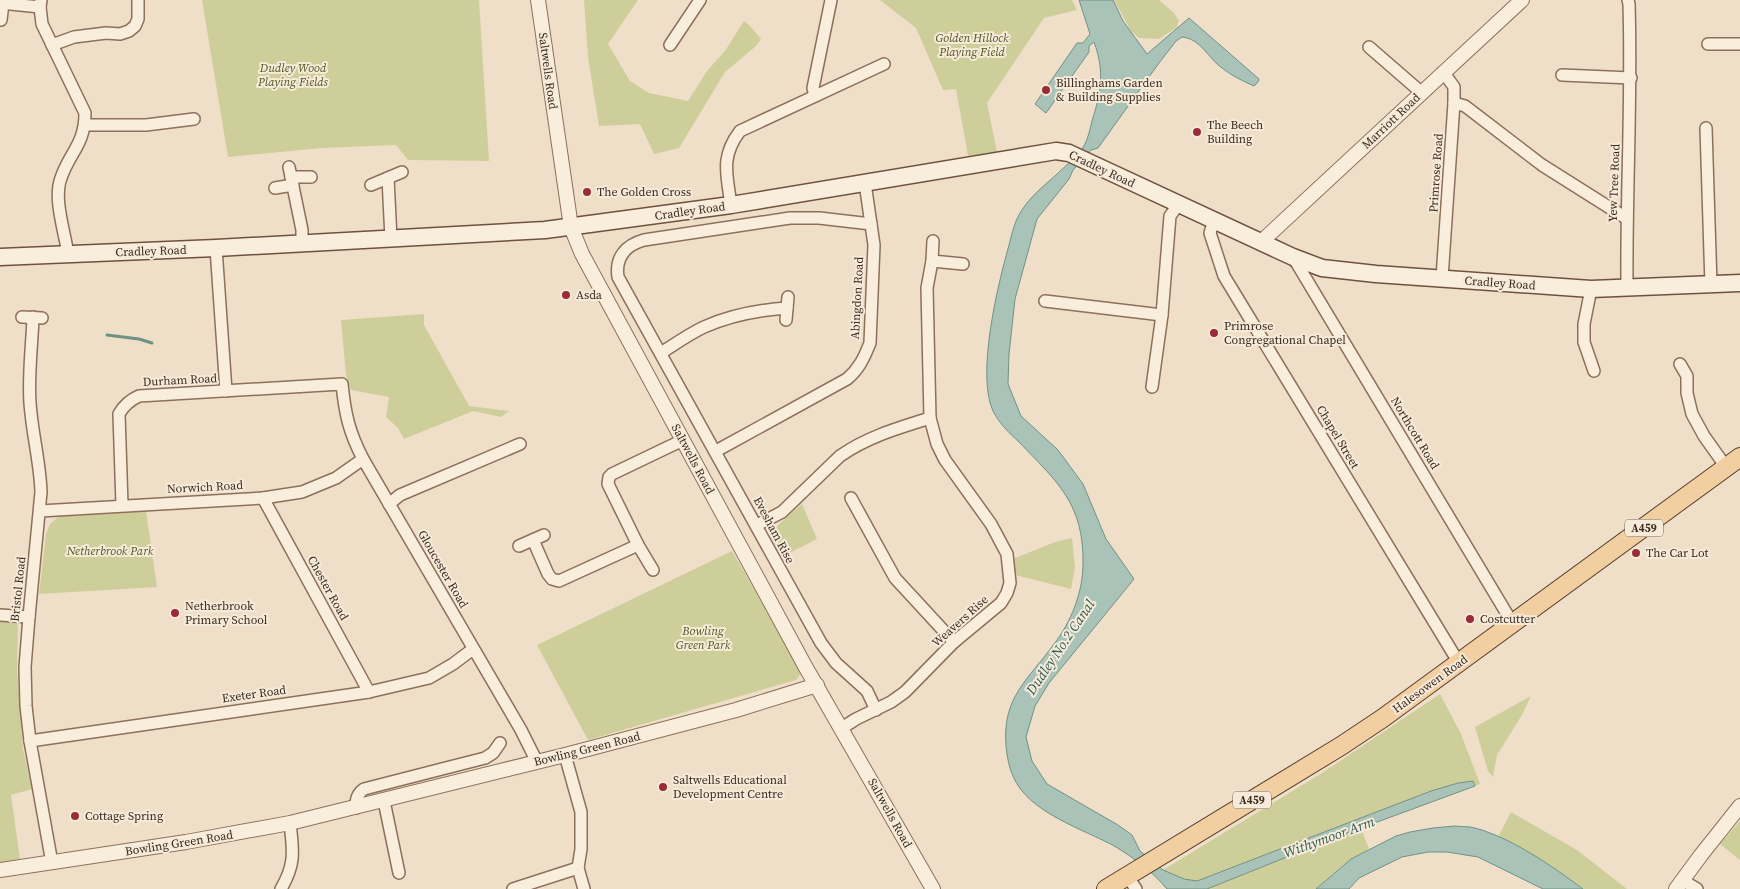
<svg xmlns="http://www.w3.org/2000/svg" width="1740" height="889" viewBox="0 0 1740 889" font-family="'Source Serif 4',serif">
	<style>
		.green { fill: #cece9b }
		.water { fill: #a9c3b8; stroke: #6f9285 }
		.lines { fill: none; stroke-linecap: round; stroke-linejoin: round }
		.stream { stroke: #6f9285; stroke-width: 3 }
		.minor-casing { stroke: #8c705c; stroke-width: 14 }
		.tertiary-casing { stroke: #8c705c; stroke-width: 16 }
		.secondary-casing { stroke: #6e513f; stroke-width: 19 }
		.primary-casing { stroke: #5a3f30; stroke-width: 20 }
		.minor { stroke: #f9eddb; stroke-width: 11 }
		.tertiary { stroke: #f9eddb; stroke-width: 14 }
		.secondary { stroke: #f9eddb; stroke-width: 16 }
		.primary { stroke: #f2cfa0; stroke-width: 18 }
		.poi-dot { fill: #9c2b39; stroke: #f6ead8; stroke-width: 2 }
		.labels { text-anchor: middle; stroke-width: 4; stroke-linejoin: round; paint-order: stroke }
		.shield { fill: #f6ead8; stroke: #746457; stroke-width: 1 }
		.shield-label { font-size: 11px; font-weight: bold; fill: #3c2a20 }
		.park-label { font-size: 12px; font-style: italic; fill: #525926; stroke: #f6ead8 }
		.street-label { font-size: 12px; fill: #3c2a20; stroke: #f6ead8 }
		.poi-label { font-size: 12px; fill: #3c2a20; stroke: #f6ead8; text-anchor: start }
		.water-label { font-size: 14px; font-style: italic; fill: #2f5c54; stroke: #f6ead8 }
	</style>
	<rect width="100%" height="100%" fill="#efdfc8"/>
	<!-- green -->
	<g class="green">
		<polygon points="202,0 479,0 489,161 408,160 396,145 322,148 228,157"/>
		<polygon points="584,0 638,0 608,44 630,81 649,93 688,101 707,71 725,51 744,21 750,26 761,39 756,46 725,72 679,148 654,154 640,124 599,126 588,57"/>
		<polygon points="880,0 1072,0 1077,10 1044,18 987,103 997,152 968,156 956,89 943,90 916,28"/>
		<polygon points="1114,0 1159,0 1174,13 1179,21 1176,28 1159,39 1139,38 1131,31"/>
		<polygon points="424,314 424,325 469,406 509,411 501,417 473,411 404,439 398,428 386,417 389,397 351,390 346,375 341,320"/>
		<path d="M802,504L817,539L780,558L771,535C778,522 792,514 802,504Z"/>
		<polygon points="146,511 157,587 39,594 46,534 50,524 59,516"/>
		<polygon points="1072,538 1075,567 1071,589 1015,575 1013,559 1055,542"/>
		<polygon points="732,551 802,672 796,680 588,740 537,645"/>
		<polygon points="0,620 14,620 18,625 17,668 23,749 32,789 11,795 20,859 0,863"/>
		<polygon points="1440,694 1461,734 1480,784 1475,786 1473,781 1458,783 1431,791 1197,881 1184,879 1163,870 1322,773"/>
		<polygon points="1531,696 1522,715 1497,755 1493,777 1488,771 1475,727"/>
		<polygon points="1511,812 1577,850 1627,889 1583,889 1540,859 1498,837"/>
		<polygon points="1740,821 1740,860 1720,844"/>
		<polygon points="1361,828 1369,849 1343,865 1316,889 1207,889"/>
	</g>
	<!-- water -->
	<g class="water">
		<path d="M1079,0H1113L1123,21L1147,54L1189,18L1259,79L1258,82L1254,86C1243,81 1232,76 1222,68C1208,58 1201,39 1182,37L1176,41L1159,63L1098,148L1091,150L1073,170L1069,179L1037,219L1015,299L1009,354L1008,384L1021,416L1058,450L1083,484L1106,539L1134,579L1049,683L1035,706L1026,737L1032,761L1047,784L1118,825L1132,835L1140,851L1163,870L1184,879L1197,881L1431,791L1458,783L1473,781L1475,786L1342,835L1207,889H1167C1153,872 1134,858 1116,847C1084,829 1028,813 1013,776C1009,767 1007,757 1006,746C1002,697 1028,680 1054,644C1071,622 1083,592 1083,564C1084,503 1057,482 1019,442C1009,433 999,423 993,411C976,374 998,284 1009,245C1011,237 1013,229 1016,221C1024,202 1041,188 1056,175C1065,166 1077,157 1084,146C1088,139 1090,129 1092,121C1101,92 1105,72 1094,42L1089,46V52L1046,113L1035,104L1077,43H1083L1090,34Z"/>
		<path d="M1455,826C1462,827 1469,826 1475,828C1512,838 1552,866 1583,889H1543L1478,857L1447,852H1428L1402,857L1359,878L1349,889H1316L1351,859L1396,836L1410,832L1433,828Z"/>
	</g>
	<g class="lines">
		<!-- stream -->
		<polyline class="stream" points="107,335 139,339 152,343"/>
		<defs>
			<g id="minor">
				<path d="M41,0L40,7L42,24L85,113C85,144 70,152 61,178C53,199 65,232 68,255"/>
				<polyline points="0,3 40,7"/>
				<polyline points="1,20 3,3"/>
				<polyline points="1708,44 1740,44"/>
				<polyline points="52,45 74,37 106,33 120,34 129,31 135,26 138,19 138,0"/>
				<polyline points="670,45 700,0"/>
				<polyline points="1369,47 1422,93"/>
				<polyline points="1562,75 1631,78"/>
				<polyline points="815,96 813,88 831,0"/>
				<polyline points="1454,103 1465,106 1542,165 1626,218"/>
				<polyline points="85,125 146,125 194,119"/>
				<polyline points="1706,128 1711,285"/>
				<polyline points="289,167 302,230 302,244"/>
				<polyline points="291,177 311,177"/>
				<polyline points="388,178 391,239"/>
				<polyline points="371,185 402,172"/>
				<polyline points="275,188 293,185"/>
				<path d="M731,205C727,175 720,157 740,131L884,64"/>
				<polyline points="1214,220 1210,233 1224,276 1459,663"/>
				<path d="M871,224L819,218H790L644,240C626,245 615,257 618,277L821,643L836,663L867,691L876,710"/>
				<polyline points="216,248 226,391"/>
				<polyline points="1293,257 1513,624"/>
				<polyline points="932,261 963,264"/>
				<polyline points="1442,278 1454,103 1454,87 1444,73"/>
				<path d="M1627,288C1626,194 1632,99 1629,4L1628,0"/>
				<polyline points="1591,289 1584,324 1584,342 1594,371"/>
				<polyline points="1045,301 1162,315"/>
				<polyline points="22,317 42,318"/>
				<path d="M33,317C32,346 28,374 30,403C32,433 40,462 41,492L29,617L25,667L26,706L30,741L52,863"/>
				<polyline points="786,320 788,297"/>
				<path d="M661,353C675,344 689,334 704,327C731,315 758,310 787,308"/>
				<polyline points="1680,364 1687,376 1687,393 1692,414 1704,436 1726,467"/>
				<polyline points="1152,387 1162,315 1170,216 1178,205"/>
				<path d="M716,451L847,379C859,369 864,358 870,343L874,245L865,183"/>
				<polyline points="263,498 369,692"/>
				<polyline points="851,498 895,578 954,642"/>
				<polyline points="389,504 400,495 520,444"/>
				<path d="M122,505L119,414C124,405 130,400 139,396L342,384C345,414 349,432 363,459L521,730L537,762"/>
				<polyline points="40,511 263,498 302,492 336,478 363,459"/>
				<path d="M757,525L782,512L840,456C867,437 898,428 930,418"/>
				<polyline points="533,540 548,574 552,579 559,581 638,545"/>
				<polyline points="519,546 544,535"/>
				<polyline points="653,570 638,545 608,484 609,477 612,474 683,440"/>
				<polyline points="0,615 29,617"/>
				<polyline points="842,728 856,719 891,702 905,692 954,642 1001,603 1007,593 1010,583 1007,554 991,524 945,460 937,444 930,418 927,288 932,261 933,241"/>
				<polyline points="30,741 369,692 429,678 453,664 473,649"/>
				<polyline points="565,755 581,812 581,849 578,868 584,889"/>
				<polyline points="384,801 399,873"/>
				<path d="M356,808C356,799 357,794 364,789L485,758L493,753L500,743"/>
				<polyline points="1128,877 1136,889"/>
				<polyline points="1682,880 1697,889"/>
				<path d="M281,889C296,863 293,851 290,823"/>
				<polyline points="513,889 578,868"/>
			</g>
			<g id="tertiary">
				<polyline points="538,0 571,227 582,254 805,666 933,889"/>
				<polyline points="1261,242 1522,0"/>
				<polyline points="0,870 186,842 290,823 565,755 736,710 817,685"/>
				<polyline points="1676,889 1701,855 1740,806"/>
			</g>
			<polyline id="secondary" points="0,257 216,248 545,230 731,205 1056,151 1069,153 1293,257 1322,268 1376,274 1591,289 1740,283"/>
			<polyline id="primary" points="1106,889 1341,746 1383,718 1740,457"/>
		</defs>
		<!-- minor casing -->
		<use href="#minor" class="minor-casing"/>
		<!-- tertiary casing -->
		<use href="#tertiary" class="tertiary-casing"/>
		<!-- secondary casing -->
		<use href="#secondary" class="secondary-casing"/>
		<!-- primary casing -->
		<use href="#primary" class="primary-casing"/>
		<!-- minor -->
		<use href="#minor" class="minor"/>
		<!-- tertiary -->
		<use href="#tertiary" class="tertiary"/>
		<!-- secondary -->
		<use href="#secondary" class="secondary"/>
		<!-- primary -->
		<use href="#primary" class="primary"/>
	</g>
	<!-- markers -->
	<g class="poi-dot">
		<circle cx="1046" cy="90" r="5"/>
		<circle cx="1197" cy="132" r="5"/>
		<circle cx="587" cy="192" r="5"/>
		<circle cx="566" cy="295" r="5"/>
		<circle cx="1214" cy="333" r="5"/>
		<circle cx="1636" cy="553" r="5"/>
		<circle cx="175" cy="613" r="5"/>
		<circle cx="1470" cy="619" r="5"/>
		<circle cx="663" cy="787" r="5"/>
		<circle cx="75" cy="816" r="5"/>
	</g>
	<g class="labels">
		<!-- shield labels -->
		<g class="shield">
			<rect x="1625" y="519.5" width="38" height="17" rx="4"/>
			<rect x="1233" y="791.5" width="38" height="17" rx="4"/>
		</g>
		<g class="shield-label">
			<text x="1644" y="532">A459</text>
			<text x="1252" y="804">A459</text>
		</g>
		<!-- park labels -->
		<g class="park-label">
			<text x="972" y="42">Golden Hillock<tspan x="972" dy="14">Playing Field</tspan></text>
			<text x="293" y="72">Dudley Wood<tspan x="293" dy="14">Playing Fields</tspan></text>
			<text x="110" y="555">Netherbrook Park</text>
			<text x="703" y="635">Bowling<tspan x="703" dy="14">Green Park</tspan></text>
		</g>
		<!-- street labels -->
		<g class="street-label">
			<text transform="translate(548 71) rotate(82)" y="4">Saltwells Road</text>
			<text transform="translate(1391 121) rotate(-43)" y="4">Marriott Road</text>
			<text transform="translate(1102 169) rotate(25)" y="4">Cradley Road</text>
			<text transform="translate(1436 173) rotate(-86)" y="4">Primrose Road</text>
			<text transform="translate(1614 183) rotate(-88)" y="4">Yew Tree Road</text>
			<text transform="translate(690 211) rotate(-8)" y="4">Cradley Road</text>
			<text transform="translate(151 251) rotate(-2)" y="4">Cradley Road</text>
			<text transform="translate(1500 283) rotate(4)" y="4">Cradley Road</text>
			<text transform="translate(857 298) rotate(-87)" y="4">Abingdon Road</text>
			<text transform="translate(180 380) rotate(-3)" y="4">Durham Road</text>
			<text transform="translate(1415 433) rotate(59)" y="4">Northcott Road</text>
			<text transform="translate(1338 437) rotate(59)" y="4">Chapel Street</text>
			<text transform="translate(693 459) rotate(62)" y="4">Saltwells Road</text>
			<text transform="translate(205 487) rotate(-3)" y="4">Norwich Road</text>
			<text transform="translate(774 530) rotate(62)" y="4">Evesham Rise</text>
			<text transform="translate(443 569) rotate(60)" y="4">Gloucester Road</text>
			<text transform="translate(328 588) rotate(61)" y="4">Chester Road</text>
			<text transform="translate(18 589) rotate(-84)" y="4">Bristol Road</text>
			<text transform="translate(960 621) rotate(-42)" y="4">Weavers Rise</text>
			<text transform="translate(1430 684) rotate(-36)" y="4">Halesowen Road</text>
			<text transform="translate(254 694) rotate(-8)" y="4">Exeter Road</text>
			<text transform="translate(587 749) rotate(-14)" y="4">Bowling Green Road</text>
			<text transform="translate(890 813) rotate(61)" y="4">Saltwells Road</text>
			<text transform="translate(179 843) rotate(-9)" y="4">Bowling Green Road</text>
		</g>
		<!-- poi labels -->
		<g class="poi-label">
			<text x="1056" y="87">Billinghams Garden<tspan x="1056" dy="14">&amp; Building Supplies</tspan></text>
			<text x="1207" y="129">The Beech<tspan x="1207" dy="14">Building</tspan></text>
			<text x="597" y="196">The Golden Cross</text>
			<text x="576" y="299">Asda</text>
			<text x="1224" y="330">Primrose<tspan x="1224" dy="14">Congregational Chapel</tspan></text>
			<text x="1646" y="557">The Car Lot</text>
			<text x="185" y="610">Netherbrook<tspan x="185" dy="14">Primary School</tspan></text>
			<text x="1480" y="623">Costcutter</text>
			<text x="673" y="784">Saltwells Educational<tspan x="673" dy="14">Development Centre</tspan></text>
			<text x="85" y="820">Cottage Spring</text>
		</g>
		<!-- water labels -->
		<g class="water-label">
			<text transform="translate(1060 647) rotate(-56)" y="5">Dudley No.2 Canal</text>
			<text transform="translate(1329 837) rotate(-20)" y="5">Withymoor Arm</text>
		</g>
	</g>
</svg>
